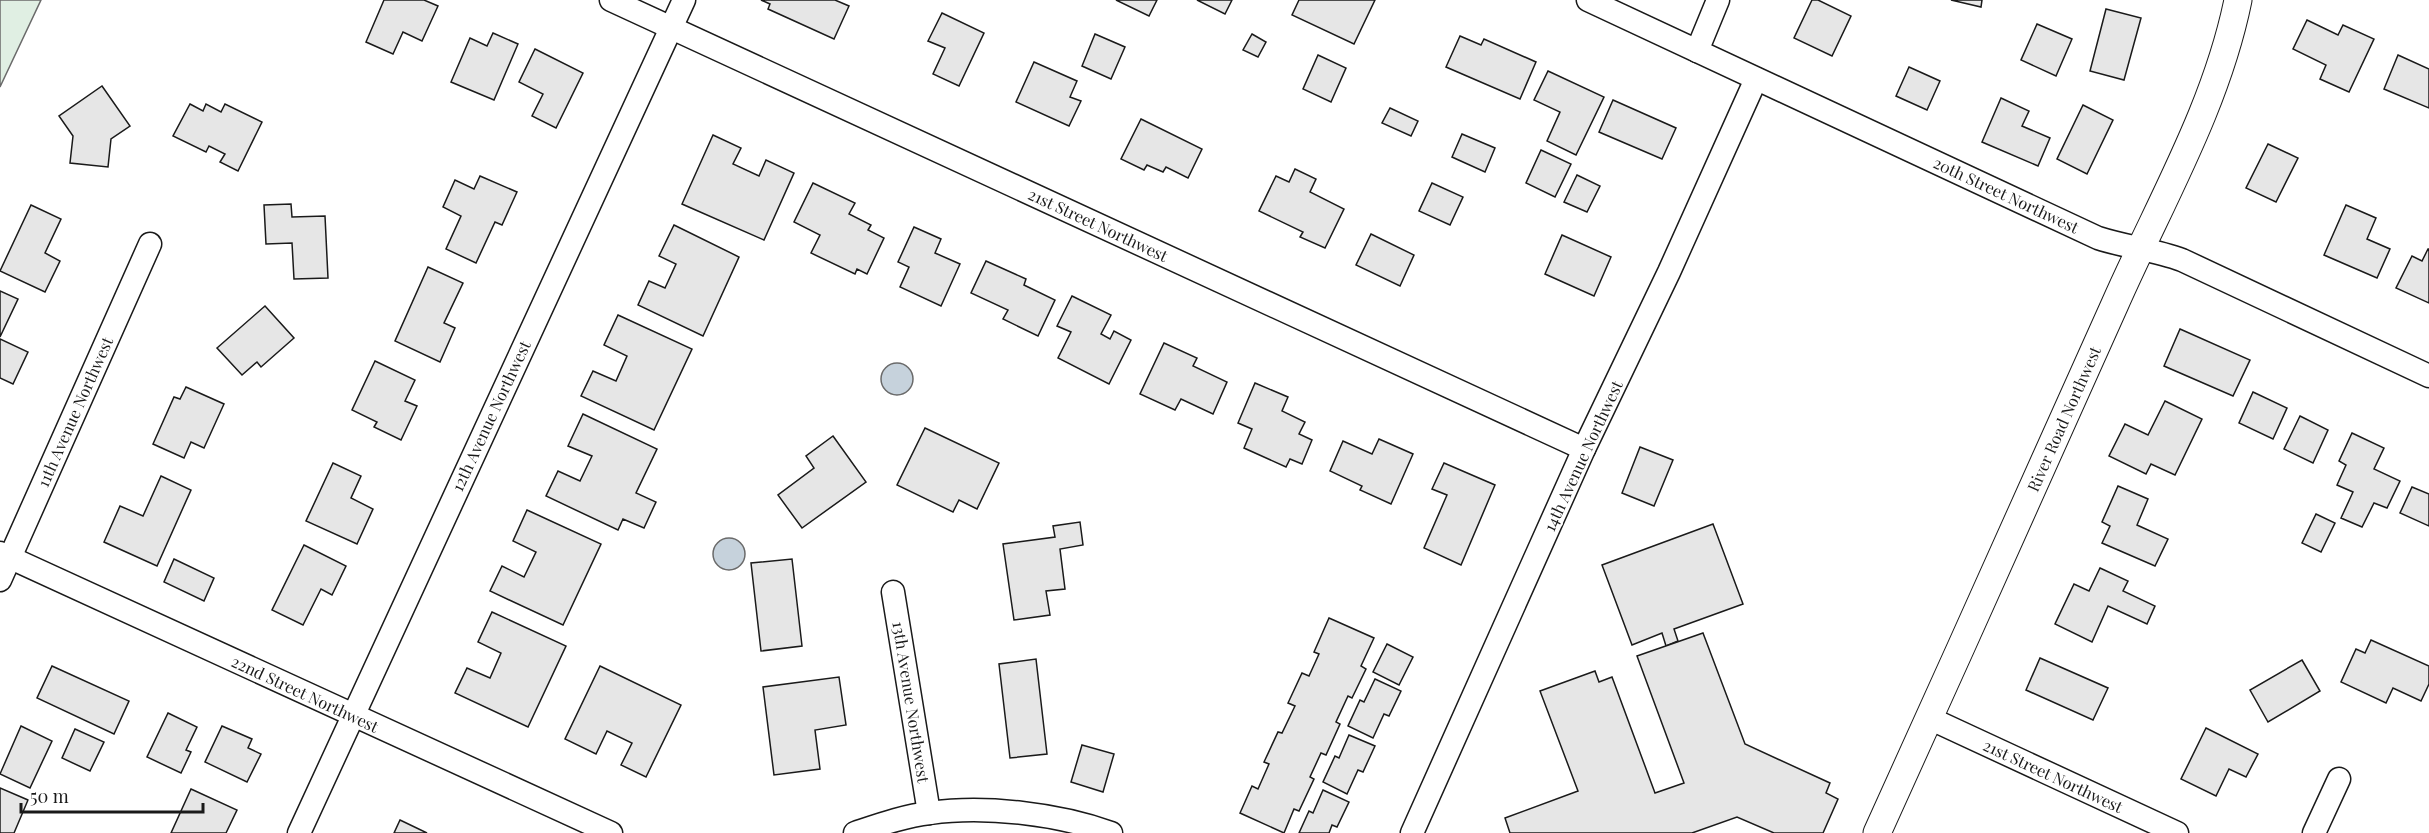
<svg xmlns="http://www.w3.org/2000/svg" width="2429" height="833" viewBox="0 0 2429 833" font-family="'Playfair Display',serif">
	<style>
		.green { fill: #e0efe3; stroke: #6a6a6a; stroke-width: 1.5 }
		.water { fill: #c6d2dc; stroke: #6a6a6a; stroke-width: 1.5 }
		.building { fill: #e6e6e6; stroke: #1a1a1a; stroke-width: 1.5 }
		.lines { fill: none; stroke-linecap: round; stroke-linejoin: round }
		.minor-casing { stroke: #1a1a1a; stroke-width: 25 }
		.tertiary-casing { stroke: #1a1a1a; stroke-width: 29 }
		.minor { stroke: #fff; stroke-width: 22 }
		.tertiary { stroke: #fff; stroke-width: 27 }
		.labels { text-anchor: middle; stroke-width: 4.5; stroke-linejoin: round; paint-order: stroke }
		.street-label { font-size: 16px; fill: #1a1a1a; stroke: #fff }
	</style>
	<rect width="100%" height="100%" fill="#fff"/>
	<!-- green -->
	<polygon class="green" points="0,0 41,0 0,87"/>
	<!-- water -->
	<g class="water">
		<circle cx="897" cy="379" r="16"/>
		<circle cx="729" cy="554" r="16"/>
	</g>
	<!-- building -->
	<g class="building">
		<polygon points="384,0 424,0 438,6 422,41 403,32 393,54 366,42"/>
		<polygon points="761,0 835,0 849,6 834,39 768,9 770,4"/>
		<polygon points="1116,0 1157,0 1149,16"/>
		<polygon points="1197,0 1232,0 1225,14"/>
		<polygon points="1299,0 1375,0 1354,44 1292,15"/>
		<polygon points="1812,0 1818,0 1851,16 1832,56 1794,38"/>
		<polygon points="1951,0 1982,0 1981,7"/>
		<polygon points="2106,9 2141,18 2124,80 2090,71"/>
		<polygon points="942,13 984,33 959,86 933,74 945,48 928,41"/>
		<polygon points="2307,20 2338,35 2343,25 2374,39 2349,92 2320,79 2326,65 2293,49"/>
		<polygon points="2037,24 2072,39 2056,76 2021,60"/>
		<polygon points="493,33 518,44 494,100 451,82 470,38 487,46"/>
		<polygon points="1095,34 1125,47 1111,79 1082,66"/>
		<polygon points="1252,34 1266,42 1258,57 1243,50"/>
		<polygon points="1460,36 1481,45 1484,39 1536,62 1520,99 1446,67"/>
		<polygon points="535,49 583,73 556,128 532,116 543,94 519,82"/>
		<polygon points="1318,55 1346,68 1331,102 1303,89"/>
		<polygon points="2398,55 2429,69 2429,108 2384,89"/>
		<polygon points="1034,62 1077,81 1070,97 1081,101 1069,126 1016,102"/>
		<polygon points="1909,67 1940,81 1927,110 1896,96"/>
		<polygon points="1548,71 1604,97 1576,155 1547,141 1560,112 1534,100"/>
		<polygon points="102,86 130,126 111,139 108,167 70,163 73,136 59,116"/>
		<polygon points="2001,98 2029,111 2022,126 2050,138 2038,166 1982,142"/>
		<polygon points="1613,100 1676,128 1662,159 1599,132"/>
		<polygon points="190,104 203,111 206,104 221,112 225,104 262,122 238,171 220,162 225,154 209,146 206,152 173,136"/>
		<polygon points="2083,105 2113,120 2087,174 2057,159"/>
		<polygon points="1390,108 1418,121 1411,136 1382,123"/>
		<polygon points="1141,119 1202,149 1188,178 1166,167 1163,172 1147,165 1144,170 1121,159"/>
		<polygon points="1462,134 1495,148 1485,172 1452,157"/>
		<polygon points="713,135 741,148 733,164 759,176 766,160 794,173 764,240 682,204"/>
		<polygon points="2268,144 2298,158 2276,202 2246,188"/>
		<polygon points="1541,150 1571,164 1555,197 1526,183"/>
		<polygon points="1295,169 1316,179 1310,192 1344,209 1325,248 1300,237 1303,232 1259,211 1276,176 1289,182"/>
		<polygon points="1577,175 1600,186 1587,212 1564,202"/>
		<polygon points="480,176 517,192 502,225 495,222 476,263 446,249 461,216 443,207 455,180 474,189"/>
		<polygon points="813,183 855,203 849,214 871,225 868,230 884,238 867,274 857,269 855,274 811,253 820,235 794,222"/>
		<polygon points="1432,183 1463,197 1450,225 1419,211"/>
		<polygon points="291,204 292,217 325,216 328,278 294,279 292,243 266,244 264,205"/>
		<polygon points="31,205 61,219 45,253 60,261 45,292 0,271"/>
		<polygon points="2346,205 2376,218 2367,239 2390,249 2377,278 2324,255"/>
		<polygon points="674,225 739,257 703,336 638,305 649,281 665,288 676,264 659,256"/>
		<polygon points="914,227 941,239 935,253 960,264 941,306 900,287 909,267 898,262"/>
		<polygon points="1371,234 1414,255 1400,286 1356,265"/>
		<polygon points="1562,235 1611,257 1594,296 1545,274"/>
		<polygon points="2428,249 2429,249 2429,303 2396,288 2412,256 2422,261"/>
		<polygon points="986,261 1026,279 1024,285 1055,300 1038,336 1003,319 1008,310 971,293"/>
		<polygon points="428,267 463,283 444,323 455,328 440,362 395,341"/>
		<polygon points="0,291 18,299 0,337"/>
		<polygon points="1072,296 1111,315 1101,334 1110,339 1114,331 1131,340 1109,384 1058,358 1071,332 1057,326"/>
		<polygon points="265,306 294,338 261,367 257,362 242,375 217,348"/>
		<polygon points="618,315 692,349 654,430 581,396 593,371 616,381 627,356 604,345"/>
		<polygon points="2180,329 2250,360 2233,396 2164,366"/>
		<polygon points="0,339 28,352 13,384 0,378"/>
		<polygon points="1164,343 1197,358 1193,366 1227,382 1213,414 1181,399 1175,410 1140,394"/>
		<polygon points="375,361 415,380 405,401 417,406 401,440 374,427 377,422 352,410"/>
		<polygon points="1255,383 1288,397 1282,411 1305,422 1299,434 1312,440 1302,464 1290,459 1286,467 1244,448 1252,429 1238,423"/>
		<polygon points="186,387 224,404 204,448 191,442 184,458 153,444 174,397 180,399"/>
		<polygon points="2253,392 2287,408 2273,439 2239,423"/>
		<polygon points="2165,401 2202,419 2175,475 2151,464 2146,474 2109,456 2125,424 2148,435"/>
		<polygon points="583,414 657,449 636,493 656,502 644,528 623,519 618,530 546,496 558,471 580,481 592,456 568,446"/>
		<polygon points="2300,416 2328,430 2313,463 2284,449"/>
		<polygon points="925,428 999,463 977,509 959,500 953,512 897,485"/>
		<polygon points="2352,433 2384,448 2374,469 2400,481 2387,508 2374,503 2362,527 2341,518 2353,492 2337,485 2346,465 2339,461"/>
		<polygon points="833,436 866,482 802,528 778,495 814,468 806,456"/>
		<polygon points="1379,439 1413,454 1391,504 1360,490 1362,486 1330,471 1343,441 1372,454"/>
		<polygon points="1640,447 1673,460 1654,506 1622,493"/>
		<polygon points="333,463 361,476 351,498 373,509 357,544 306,521"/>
		<polygon points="1444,463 1495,485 1461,565 1424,548 1447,495 1432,489"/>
		<polygon points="161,476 191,490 157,566 104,542 120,506 143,516"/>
		<polygon points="2118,486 2148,499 2137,525 2168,539 2155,566 2102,543 2110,526 2102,522"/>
		<polygon points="2412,487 2429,494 2429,526 2400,513"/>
		<polygon points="527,510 601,544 563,625 490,591 502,566 524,577 536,552 513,541"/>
		<polygon points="2316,514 2335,523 2321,552 2302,543"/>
		<polygon points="1080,522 1083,545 1060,549 1065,589 1046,591 1050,615 1014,620 1003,544 1055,537 1053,526"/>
		<polygon points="1713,524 1743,604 1674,629 1678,641 1666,646 1662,633 1632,645 1602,565"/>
		<polygon points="304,545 346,566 332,595 321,589 303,625 272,610"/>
		<polygon points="174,559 214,578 204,601 164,582"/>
		<polygon points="792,559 802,646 761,651 751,563"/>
		<polygon points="2100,568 2128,581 2123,591 2155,606 2147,624 2108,606 2092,642 2055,624 2074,584 2089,591"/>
		<polygon points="492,612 566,646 528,727 455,693 467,668 490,678 501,653 478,642"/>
		<polygon points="1329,618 1374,638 1361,666 1366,669 1352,698 1348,696 1336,722 1340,724 1326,755 1321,753 1310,777 1314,779 1299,811 1294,809 1284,833 1240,813 1252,786 1258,789 1269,764 1264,762 1278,732 1282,733 1295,706 1288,703 1302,673 1309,676 1319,654 1314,652"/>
		<polygon points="1703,633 1745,744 1830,783 1826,793 1838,799 1823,833 1774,833 1737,817 1692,833 1510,833 1505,818 1578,791 1540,691 1595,671 1599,682 1612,677 1655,793 1684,783 1637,656"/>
		<polygon points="2371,640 2429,666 2429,684 2421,701 2393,688 2386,703 2341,682 2356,649 2365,653"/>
		<polygon points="1387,644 1413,657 1399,685 1373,672"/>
		<polygon points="2040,658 2108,688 2093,720 2026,690"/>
		<polygon points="1036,659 1047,754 1010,758 999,664"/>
		<polygon points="2302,660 2320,691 2268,722 2250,690"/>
		<polygon points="52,666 129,701 114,734 37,698"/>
		<polygon points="600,666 681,705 646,777 621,765 632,743 607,731 596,754 565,739"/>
		<polygon points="839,677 846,725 815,730 820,769 774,775 763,687"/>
		<polygon points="1375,679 1401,691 1389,716 1384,714 1373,738 1348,726 1360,700 1364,702"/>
		<polygon points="168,713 197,727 186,750 191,752 181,773 147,757"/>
		<polygon points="21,726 52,741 30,788 0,774"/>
		<polygon points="222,726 252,739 248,748 261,754 247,782 205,762"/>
		<polygon points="2206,728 2258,754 2246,777 2229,769 2216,796 2181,779"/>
		<polygon points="75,729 104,742 90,771 62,758"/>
		<polygon points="1349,735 1375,746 1363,772 1358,770 1347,794 1323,782 1335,756 1339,758"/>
		<polygon points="1082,745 1114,754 1103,792 1071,782"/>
		<polygon points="0,788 28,800 14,833 0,833"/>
		<polygon points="191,789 237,810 226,833 171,833"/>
		<polygon points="1323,790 1349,802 1337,827 1332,825 1329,833 1299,833 1309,811 1313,813"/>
		<polygon points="400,820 427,833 394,833"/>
	</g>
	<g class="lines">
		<defs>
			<g id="minor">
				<polyline points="611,0 1584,449"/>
				<path d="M1588,0L2098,238C2126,247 2155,250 2182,260L2429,376"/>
				<polyline points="1697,51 1718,0"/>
				<polyline points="0,553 611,833"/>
				<polyline points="0,580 150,244"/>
				<polyline points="893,592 929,813"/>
				<polyline points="1929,718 2177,833"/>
				<polyline points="299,833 684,0"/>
				<path d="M855,833C879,825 904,816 930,813C985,805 1059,814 1111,833"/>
				<polyline points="1412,833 1584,449 1669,272 1756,79"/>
				<polyline points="2314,833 2339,779"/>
			</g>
			<path id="tertiary" d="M1877,833C1957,657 2036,480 2115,304C2159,204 2216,108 2238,0"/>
		</defs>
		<!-- minor casing -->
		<use href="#minor" class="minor-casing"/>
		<!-- tertiary casing -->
		<use href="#tertiary" class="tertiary-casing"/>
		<!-- minor -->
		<use href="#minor" class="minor"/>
		<!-- tertiary -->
		<use href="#tertiary" class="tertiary"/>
	</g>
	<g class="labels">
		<!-- street labels -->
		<g class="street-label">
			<text transform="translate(2006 195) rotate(25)" y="6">20th Street Northwest</text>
			<text transform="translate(1098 225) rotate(25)" y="6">21st Street Northwest</text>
			<text transform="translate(75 412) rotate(-66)" y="6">11th Avenue Northwest</text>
			<text transform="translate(491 416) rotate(-65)" y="6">12th Avenue Northwest</text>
			<text transform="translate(2064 419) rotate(-66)" y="6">River Road Northwest</text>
			<text transform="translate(1583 456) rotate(-65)" y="6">14th Avenue Northwest</text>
			<text transform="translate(305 694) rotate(25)" y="6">22nd Street Northwest</text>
			<text transform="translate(911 702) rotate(81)" y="6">13th Avenue Northwest</text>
			<text transform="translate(2053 776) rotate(25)" y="6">21st Street Northwest</text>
		</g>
	</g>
	<!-- scale -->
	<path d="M21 803v9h182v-9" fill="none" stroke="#1a1a1a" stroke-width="3"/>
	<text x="30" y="803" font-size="18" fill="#1a1a1a" stroke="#ffffff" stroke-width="4.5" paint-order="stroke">50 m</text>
</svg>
